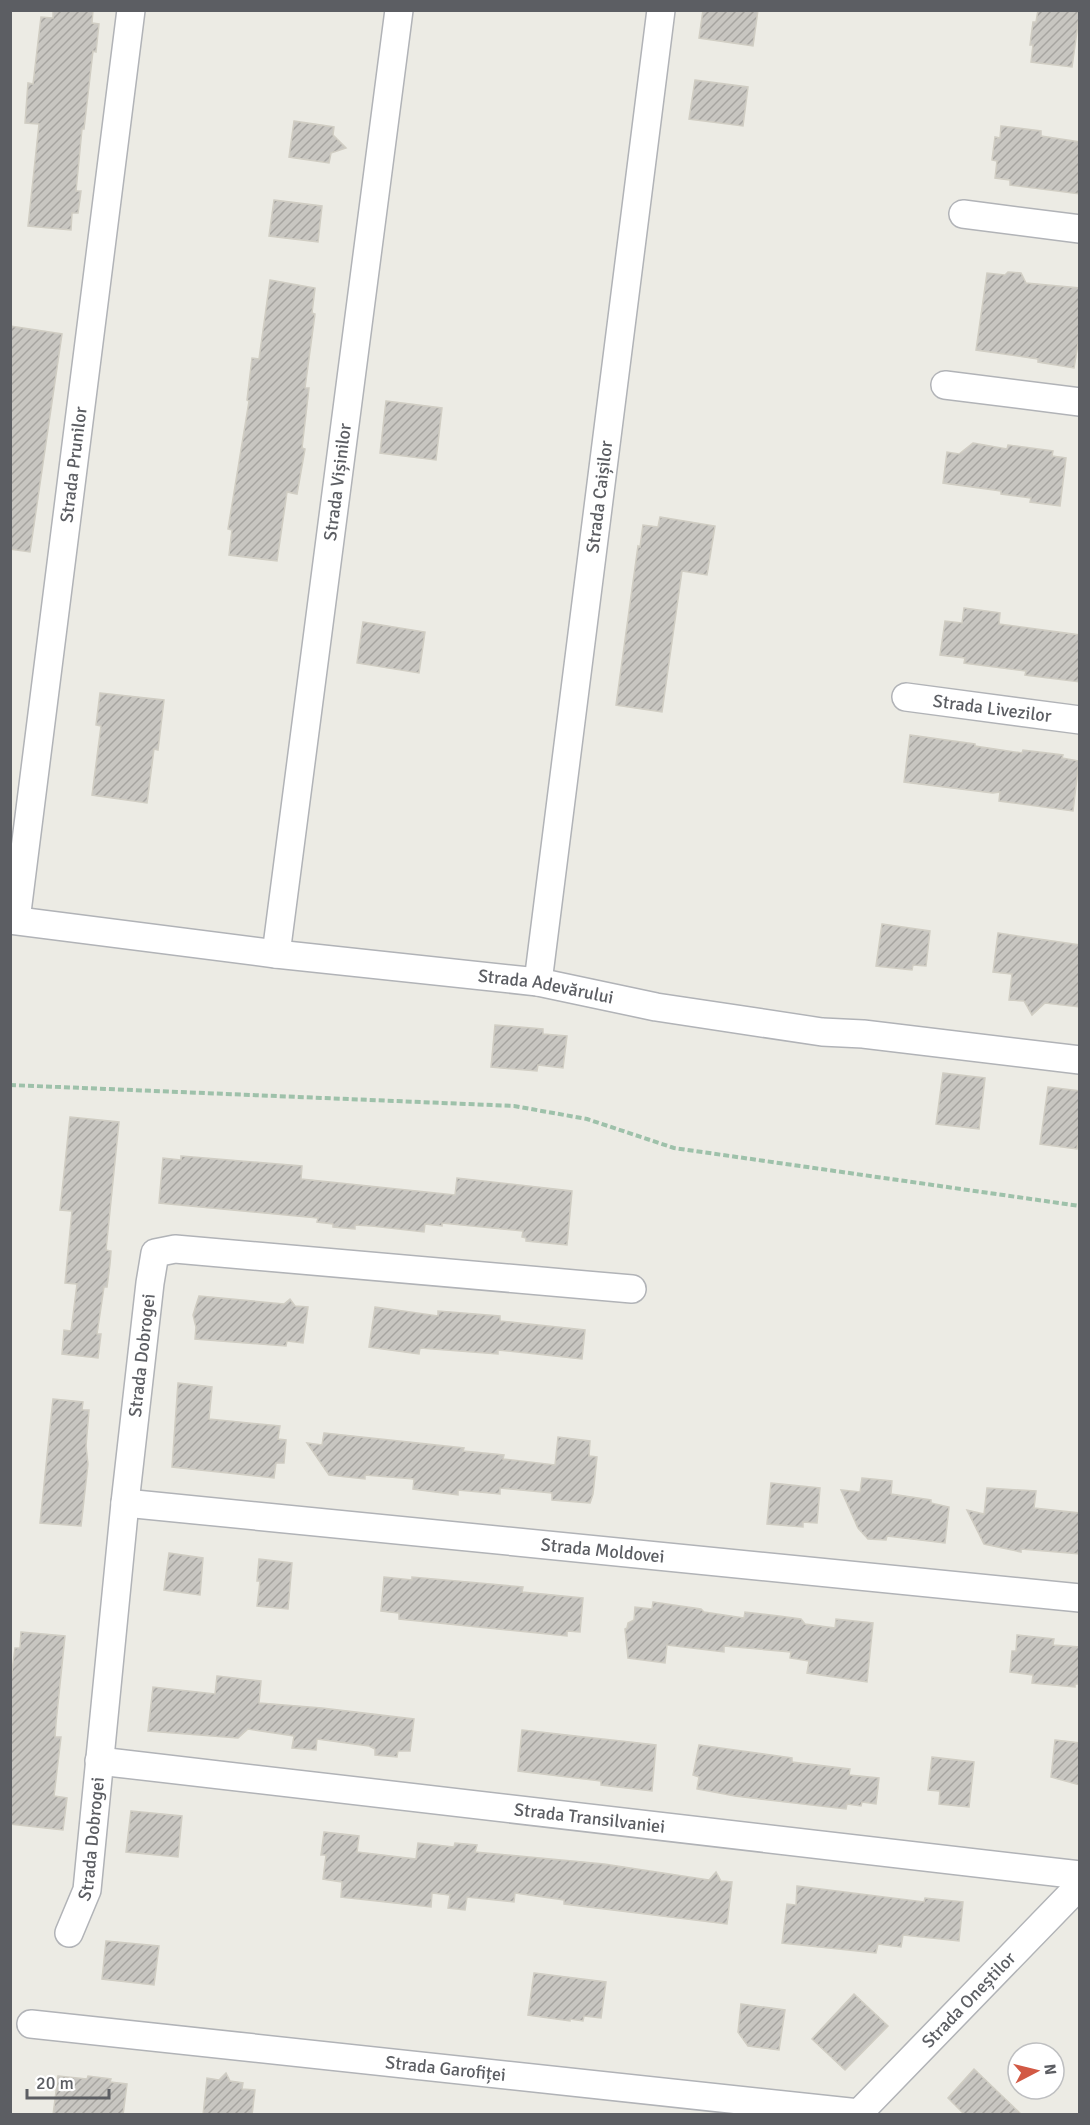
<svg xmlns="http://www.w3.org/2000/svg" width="1090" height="2125" font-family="Signika,sans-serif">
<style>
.building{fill:url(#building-hatch);stroke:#d0cdc3;stroke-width:1.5}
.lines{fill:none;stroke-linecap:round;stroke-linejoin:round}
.minor-casing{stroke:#b1b3b7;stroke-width:30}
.path{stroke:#9ec1aa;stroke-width:4;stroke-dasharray:6 3;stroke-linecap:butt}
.minor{stroke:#fff;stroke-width:27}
.labels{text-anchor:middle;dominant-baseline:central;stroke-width:4.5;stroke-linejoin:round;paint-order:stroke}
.street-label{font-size:18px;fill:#5c5e63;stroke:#fff}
</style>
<defs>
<pattern id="building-hatch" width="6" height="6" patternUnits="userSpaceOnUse" patternTransform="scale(1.5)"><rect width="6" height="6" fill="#c8c6c1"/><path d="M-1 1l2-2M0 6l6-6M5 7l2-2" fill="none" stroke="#a6a4a0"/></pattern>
</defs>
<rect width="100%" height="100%" fill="#ecebe4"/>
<g class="building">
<path d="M53,10H93L92,23L99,24L96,52L93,51L84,129H82L76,191H81L78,213H72L71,230L28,226L39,124L25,123L28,83L33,84L41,17L53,18Z"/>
<path d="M703,10H758L753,46L699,38Z"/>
<path d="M1038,10H1080L1072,67L1031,62L1033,45H1030L1033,22H1036Z"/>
<path d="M695,80L748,87L743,126L689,119Z"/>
<path d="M294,121L334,127L333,135L346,148L331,153L329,163L289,157Z"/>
<path d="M1001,126L1041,131V136L1080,142V194L1010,185V180L995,178L997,161L992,160L995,137L1000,138Z"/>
<path d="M274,200L322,206L318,242L269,236Z"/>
<path d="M1008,272L1021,273L1026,283L1080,288V332L1074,368L1038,362V359L976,350L987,273L1005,275Z"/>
<path d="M270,280L315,288L312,313L315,314L305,388H309L302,448L305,449L297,494L287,492L277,561L229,555L232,530L228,529L249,401L247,400L252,358L259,359Z"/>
<path d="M10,326L62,334L30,552L10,549Z"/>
<path d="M386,401L442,408L436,460L380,453Z"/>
<path d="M973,443L1007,449L1008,445L1053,451L1052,456L1066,458L1060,506L1030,502L1031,498L1001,494V491L943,483L947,452L959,454Z"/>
<path d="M660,517L715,526L707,575L682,571L662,712L616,705L638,546L640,547L643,525L658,527Z"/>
<path d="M964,608L1000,613L999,624L1080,635V682L1025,675L1026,671L964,663L965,658L940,655L945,621L962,623Z"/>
<path d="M363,622L425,632L419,673L357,663Z"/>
<path d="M100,693L164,700L158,750L154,749L147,803L92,795L101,726L96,725Z"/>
<path d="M910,735L975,744V746L1022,753L1023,750L1063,755L1062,758L1079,761L1073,811L999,801L1000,792L993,793L904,782Z"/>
<path d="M882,924L930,931L926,966L913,965L912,970L876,966Z"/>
<path d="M998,933L1080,945V1007L1045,1003L1032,1015L1024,1001L1009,1000L1012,974L993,972Z"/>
<path d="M495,1025L543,1029V1034L567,1036L563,1068L538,1065L537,1071L491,1067Z"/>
<path d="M943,1073L985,1078L979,1129L936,1124Z"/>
<path d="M1048,1087L1080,1091V1128L1077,1149L1040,1144Z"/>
<path d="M70,1117L119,1122L106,1250L111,1251L110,1264L107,1287H104L97,1334H101L98,1358L62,1354L64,1330L71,1331L77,1284L65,1283L72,1211L60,1210Z"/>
<path d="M181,1156L302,1166L301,1179L455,1195L457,1178L572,1191L567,1245L526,1241V1238L522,1237L523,1231L442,1223V1226L425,1224L424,1232L372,1226L355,1225V1229L333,1227V1224L317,1222L318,1218L159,1203L163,1158L181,1160Z"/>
<path d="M199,1296L284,1304L290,1299L295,1306L308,1307L303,1343L287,1341L286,1346L195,1339L196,1327L193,1315Z"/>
<path d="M375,1307L438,1316V1311L500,1316V1321L585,1330L582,1359L498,1350V1354L420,1348L419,1354L369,1347Z"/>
<path d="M178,1383L212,1387L209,1419L280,1426L278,1439L286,1440L284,1463H276L274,1478L172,1467Z"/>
<path d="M53,1399L83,1402L82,1410H89L86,1446L88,1464L81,1526L40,1523Z"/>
<path d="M324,1433L464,1448L463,1451L504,1455L503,1459L555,1465L558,1437L590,1441L589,1456L597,1457L593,1494L590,1503L552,1500V1493L500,1488V1494L458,1490V1495L413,1489L414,1479L365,1475V1479L329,1475L307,1443L322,1445Z"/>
<path d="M862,1478L892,1481L891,1494L931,1500V1503L949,1507L945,1543L887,1536L886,1540L868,1539L858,1528L841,1490L860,1492Z"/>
<path d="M771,1483L820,1488L817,1523L803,1522V1527L767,1524Z"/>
<path d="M987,1488L1036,1491L1034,1508L1080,1513V1554L1021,1549V1552L984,1544L967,1510L984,1514Z"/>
<path d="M169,1553L203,1558L200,1595L164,1590Z"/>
<path d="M259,1559L292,1563L288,1609L257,1606L260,1581H257Z"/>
<path d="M384,1577L412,1580V1577L523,1587L522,1592L583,1598L580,1632L567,1631V1636L399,1619V1613L381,1611Z"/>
<path d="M653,1602L701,1609L704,1612L744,1618L745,1612L779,1616L801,1619L805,1624L835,1628L836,1619L873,1623L867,1682L807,1673L809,1661L790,1658L791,1652L724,1646V1652L667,1645L665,1663L628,1658L625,1629L627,1628L628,1623L634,1620L635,1607L652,1609Z"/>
<path d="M21,1632L65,1636L56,1723L55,1737H61L54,1796L67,1798L63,1830L10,1824V1687L15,1648H20Z"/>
<path d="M1017,1635L1054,1639L1053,1645L1080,1647V1684H1075V1687L1032,1683L1033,1675L1010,1672L1012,1651H1016Z"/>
<path d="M217,1676L261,1681L259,1703L322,1708L414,1719L410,1751H398L397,1757L375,1755V1749L369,1746L317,1739L316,1750L292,1748L294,1736L248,1729L238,1738L148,1731L153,1687L215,1694Z"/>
<path d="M522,1730L656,1745L652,1791L601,1785V1781L518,1771Z"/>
<path d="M1055,1740L1080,1743V1785L1051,1777Z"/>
<path d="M699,1745L792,1758V1762L850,1769L849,1775L879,1778L876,1804L862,1802L861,1806L847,1804L846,1809L735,1796L697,1789L699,1777L693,1775Z"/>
<path d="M932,1757L974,1762L969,1807L939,1804L940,1791L928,1790Z"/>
<path d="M131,1811L182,1816L178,1857L126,1852Z"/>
<path d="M324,1832L359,1836L357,1852L416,1859L418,1843L454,1847L455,1843L477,1845L475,1852L604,1864L709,1880L716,1872L721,1881L732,1882L727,1924L564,1904V1900L515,1893L514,1902L467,1897L465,1910L448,1908L450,1895L432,1893L431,1907L341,1897L342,1882L323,1879L326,1855H321Z"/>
<path d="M797,1886L924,1902L925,1898L963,1902L959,1941L903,1935L901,1947L878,1944L876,1953L782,1943L787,1904L796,1905Z"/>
<path d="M106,1941L159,1946L154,1985L102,1979Z"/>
<path d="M534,1973L606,1982L601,2018L584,2016L583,2021L570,2019V2021L528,2015Z"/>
<path d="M854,1994L888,2026L845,2070L812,2039Z"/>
<path d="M741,2004L785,2010L779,2050L748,2046L738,2032Z"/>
<path d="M974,2069L1022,2115H965L948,2098Z"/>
<path d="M226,2073L230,2081L243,2083L242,2089L255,2090L252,2115H203L207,2078L219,2080Z"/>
<path d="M58,2076L87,2079L88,2076L111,2079L110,2082L127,2084L123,2115H53Z"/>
</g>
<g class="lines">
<defs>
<g id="minor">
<path d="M963,214L1080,229"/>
<path d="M945,385L1080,402"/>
<path id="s1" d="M906,697L1080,720"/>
<path id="s2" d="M10,920L276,954L538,982L656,1007L822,1032L863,1034L1080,1060"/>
<path id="s3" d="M16,920L131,10"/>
<path id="s4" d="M276,954L399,10"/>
<path id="s5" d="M538,982L661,10"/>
<path id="s6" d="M125,1503L1080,1598"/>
<path id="s7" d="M99,1761L1080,1875"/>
<path id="s8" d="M69,1933L87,1890L125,1503L150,1283L155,1253L175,1249L632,1289"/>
<path id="s9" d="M31,2024L859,2113"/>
<path id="s10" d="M858,2114L1080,1885"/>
</g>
</defs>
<use href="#minor" class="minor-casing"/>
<path class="path" d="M10,1085L514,1106L587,1119L674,1148L1080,1206"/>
<use href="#minor" class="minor"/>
</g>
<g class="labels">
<g class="street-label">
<text stroke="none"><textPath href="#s3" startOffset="459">Strada Prunilor</textPath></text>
<text stroke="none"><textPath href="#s4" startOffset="476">Strada Vișinilor</textPath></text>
<text stroke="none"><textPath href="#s5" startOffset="489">Strada Caișilor</textPath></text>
<text stroke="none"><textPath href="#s1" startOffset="87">Strada Livezilor</textPath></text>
<text stroke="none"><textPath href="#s2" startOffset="540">Strada Adevărului</textPath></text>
<text stroke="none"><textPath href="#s8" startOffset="584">Strada Dobrogei</textPath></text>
<text stroke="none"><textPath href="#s6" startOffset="480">Strada Moldovei</textPath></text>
<text stroke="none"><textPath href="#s7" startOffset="494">Strada Transilvaniei</textPath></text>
<text stroke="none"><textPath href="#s8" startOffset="98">Strada Dobrogei</textPath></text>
<text stroke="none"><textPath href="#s10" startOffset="159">Strada Oneștilor</textPath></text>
<text stroke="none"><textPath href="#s9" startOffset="417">Strada Garofiței</textPath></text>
</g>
</g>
<rect width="1090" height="2125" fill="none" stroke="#5c5e63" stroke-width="24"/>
<g transform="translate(1036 2071) rotate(83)"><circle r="28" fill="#ffffff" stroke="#bebfc1" stroke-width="1.5"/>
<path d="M0-4.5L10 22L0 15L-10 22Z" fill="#d25944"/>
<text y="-9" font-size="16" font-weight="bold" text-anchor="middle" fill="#5c5e63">N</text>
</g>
<path d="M27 2089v9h82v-9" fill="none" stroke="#5c5e63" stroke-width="3"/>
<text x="36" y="2089" font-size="18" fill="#5c5e63" stroke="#ffffff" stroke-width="4.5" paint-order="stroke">20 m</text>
</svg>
